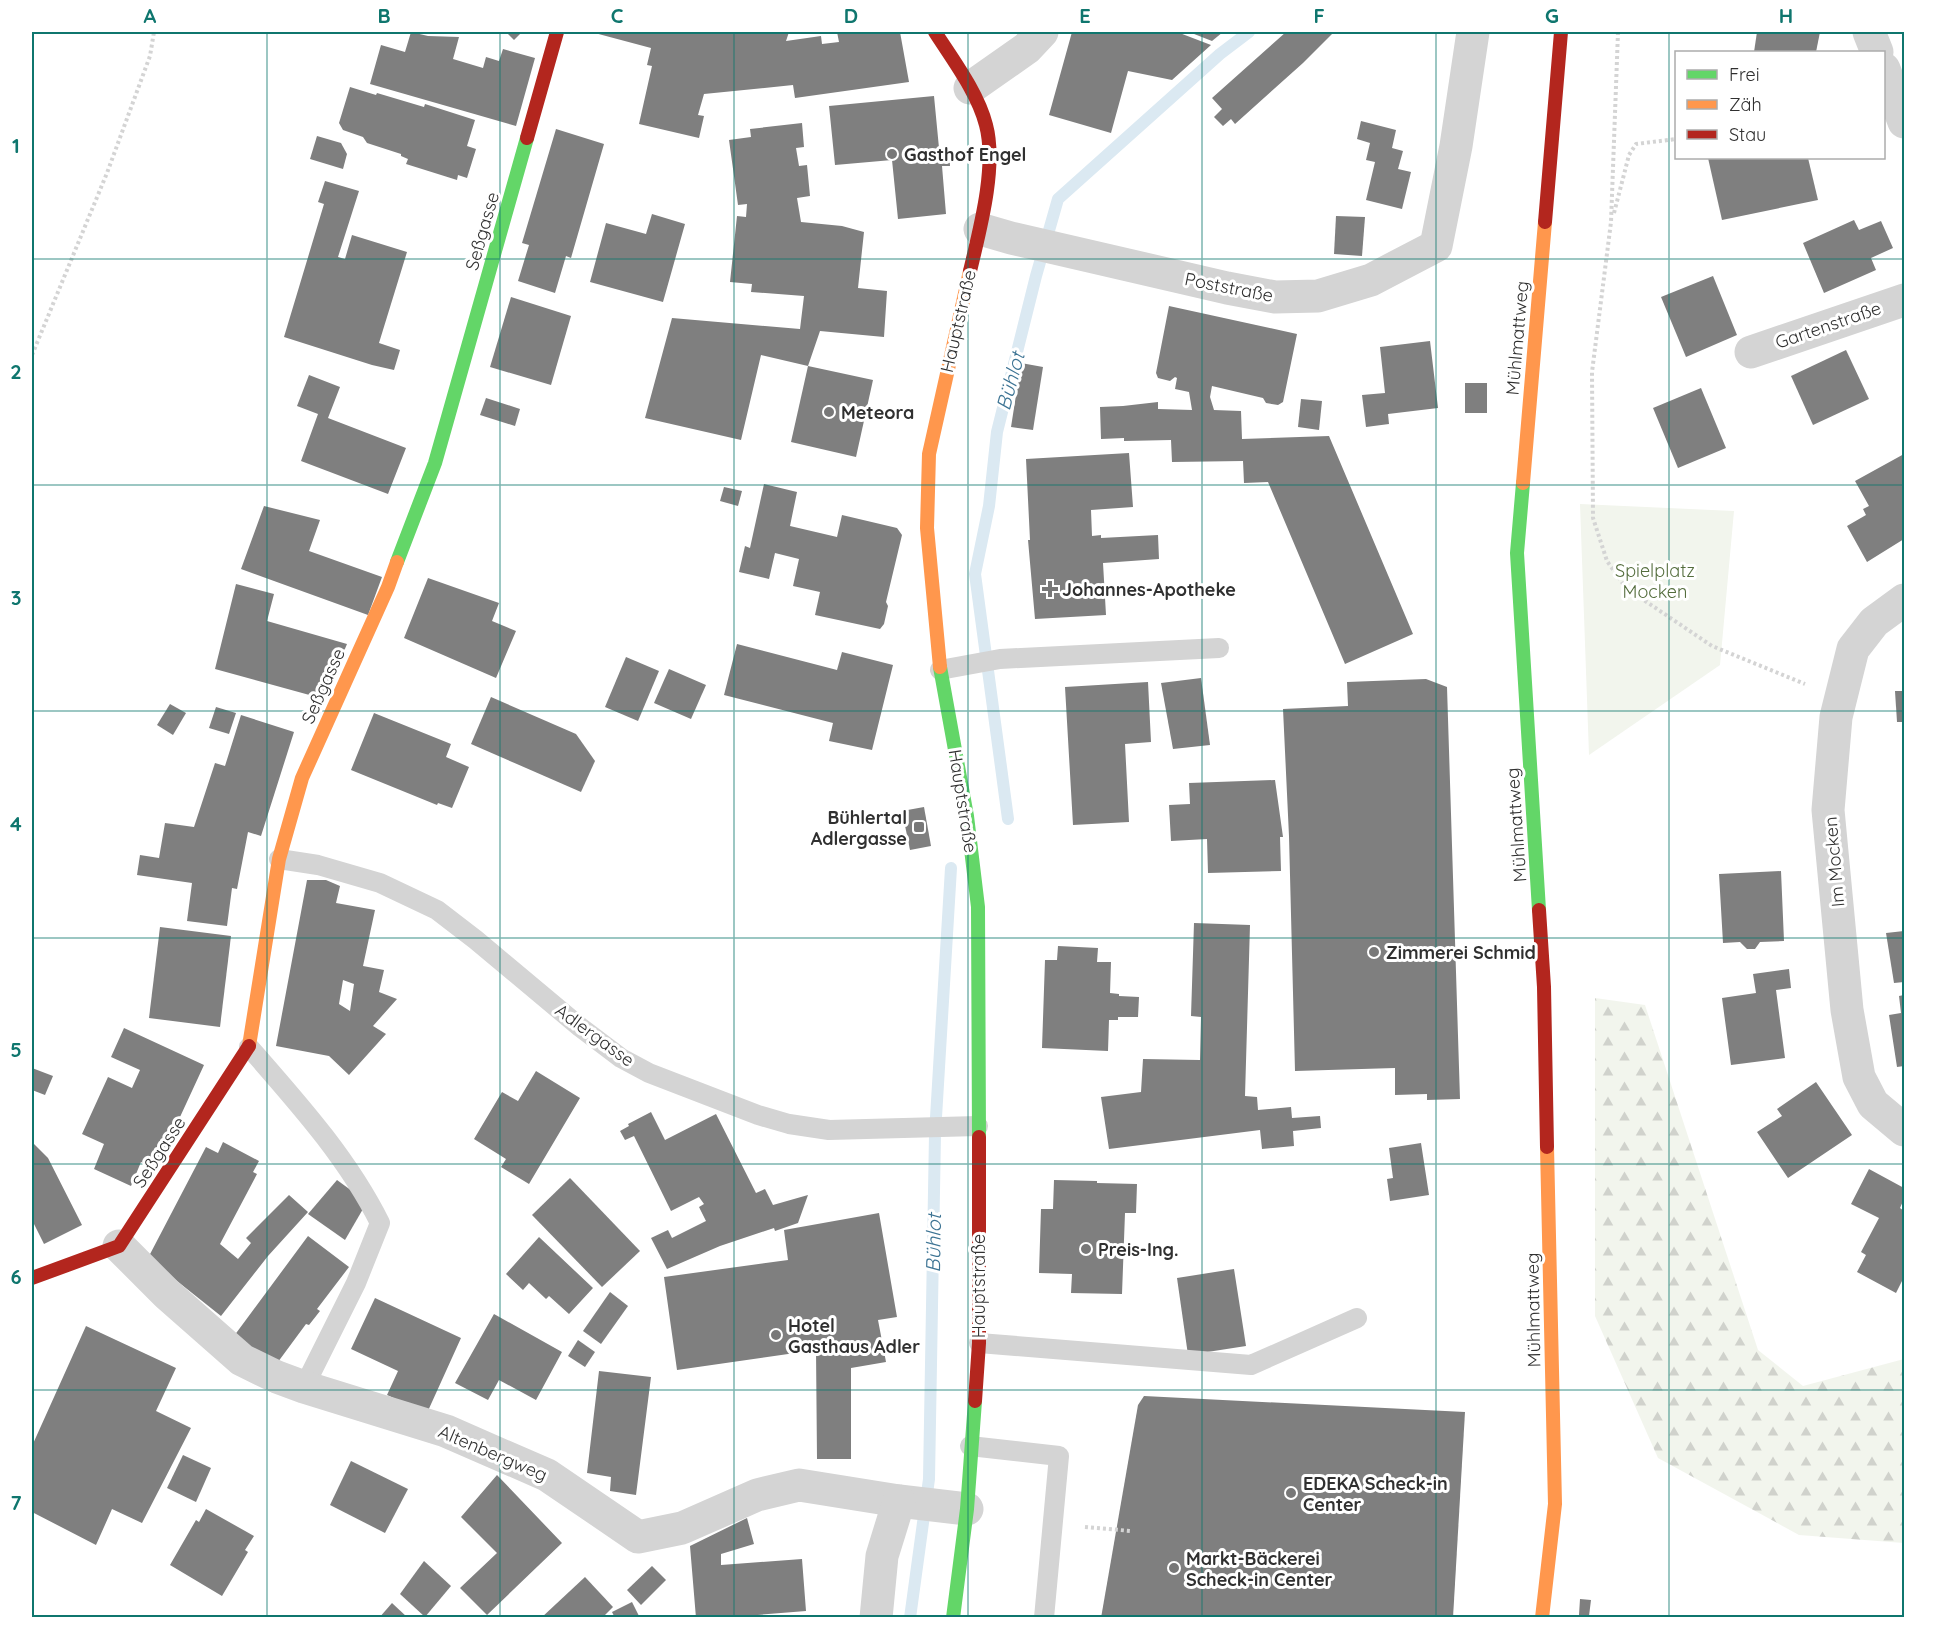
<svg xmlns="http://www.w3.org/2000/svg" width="1936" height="1649" font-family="Quicksand,sans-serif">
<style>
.forest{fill:url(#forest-firs)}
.green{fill:#f2f5ed}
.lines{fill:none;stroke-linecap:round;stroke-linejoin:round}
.stream{stroke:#dbe9f2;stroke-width:12}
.building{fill:#7f7f7f;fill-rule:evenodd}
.path{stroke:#d4d4d4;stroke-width:4;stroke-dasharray:3 3;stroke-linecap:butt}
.lane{stroke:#d4d4d4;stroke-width:20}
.street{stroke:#d4d4d4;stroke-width:33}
.fast{stroke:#63d668;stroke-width:14}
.slow{stroke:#ff974d;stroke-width:14}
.jam{stroke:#b3261e;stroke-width:14}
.grid{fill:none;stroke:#0f766e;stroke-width:1.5;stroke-opacity:0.55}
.poi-dot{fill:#787878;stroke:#fff;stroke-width:2}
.labels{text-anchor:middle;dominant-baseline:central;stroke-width:6;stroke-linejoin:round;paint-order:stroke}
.poi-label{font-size:18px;font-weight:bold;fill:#303030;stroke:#fff;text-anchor:start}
.street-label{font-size:18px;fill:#303030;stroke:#fff}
.park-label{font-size:18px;fill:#546d3d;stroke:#fff}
.water-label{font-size:20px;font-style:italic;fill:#3d7494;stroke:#fff}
.neatline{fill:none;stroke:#0f766e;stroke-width:2}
.grid-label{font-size:20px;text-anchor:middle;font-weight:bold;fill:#0f766e}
</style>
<defs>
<pattern id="forest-firs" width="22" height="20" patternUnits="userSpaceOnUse" patternTransform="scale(1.5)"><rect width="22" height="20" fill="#f2f5ed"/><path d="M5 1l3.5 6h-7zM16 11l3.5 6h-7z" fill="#d0d2cc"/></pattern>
</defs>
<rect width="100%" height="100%" fill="#fff"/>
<path class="forest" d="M1595,998L1645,1005L1758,1350L1803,1386L1904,1359V1543L1799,1535L1658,1458L1595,1316Z"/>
<path class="green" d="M1580,504L1734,511L1720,665L1589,755Z"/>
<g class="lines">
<g class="stream">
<path d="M1008,819L975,574L989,506L997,432L1036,276L1058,199L1220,54L1249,32"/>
<path d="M910,1618L929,1479L935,1134L951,868"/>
</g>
</g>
<g class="building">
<path d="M411,32L428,36L459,37L453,59L483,68L486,57L499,61L503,49L535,58L516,126L370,84L381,45L405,52Z"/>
<path d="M506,32H522L514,40Z"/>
<path d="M591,32H789L786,41L821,36L822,44L839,42L837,32H900L909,82L795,98L793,85L704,94L698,115L704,116L699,138L639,124L652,66L647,65L651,48Z"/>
<path d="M1072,32H1152L1162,34L1163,32H1177L1211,45L1172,80L1128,71L1111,133L1049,115Z"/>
<path d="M1189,32H1223L1212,41Z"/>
<path d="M1286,32H1334L1303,63L1235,124L1231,119L1223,126L1214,117L1222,109L1212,98Z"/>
<path d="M1757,32H1820L1816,52H1754Z"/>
<path d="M350,87L376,95L377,93L424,107L425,104L475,120L467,146L476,149L467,178L458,175L457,180L406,164L408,159L401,156V154L367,143L363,137L343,130L339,123Z"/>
<path d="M934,96L939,148L949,147L950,166H942L946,214L898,219L892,160L835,165L829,106Z"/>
<path d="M1361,121L1396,130L1392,148L1403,151L1398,169L1411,172L1402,209L1366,200L1375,162L1366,160L1370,143L1357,139Z"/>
<path d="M802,123L804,147L796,148L799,166L807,165L810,196L797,198L801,222L842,226L864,232L858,288L887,291L884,337L820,331L808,366L761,355L741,440L645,418L672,318L800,329L804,296L751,292L752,284L730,282L737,216L746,217L747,204L738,205L729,140L751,137L750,129Z"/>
<path d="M556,129L604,144L571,258L566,256L555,293L518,281L529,245L522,243Z"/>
<path d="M317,136L341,143L347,154L343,169L310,159Z"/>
<path d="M1708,158H1808L1818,200L1722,220Z"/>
<path d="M325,181L359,191L338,257L345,259L352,235L407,252L379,343L400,350L394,370L372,365L284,337L324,204L318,202Z"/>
<path d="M652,214L685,224L663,302L590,282L606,223L646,234Z"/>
<path d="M1336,216L1365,217L1362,256L1334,254Z"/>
<path d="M1854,220L1859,230L1881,221L1893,248L1871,258L1876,270L1824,293L1803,243Z"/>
<path d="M1713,276L1737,335L1686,357L1661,297Z"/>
<path d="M511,297L571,316L551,385L490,367Z"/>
<path d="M1169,306L1297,334L1283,402L1278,405L1266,403L1263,398L1212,386L1210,397L1214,410L1241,411L1242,439L1329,436L1413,634L1345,664L1268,482L1244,483L1243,461L1172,462L1171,440L1124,441V438L1101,439L1100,407L1123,406L1158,402V409L1192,410L1189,392L1175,389L1177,378L1175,377L1170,381L1158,378L1156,373Z"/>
<path d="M1430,341L1438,408L1388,414L1389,424L1366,427L1362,395L1385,393L1380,347Z"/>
<path d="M1846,350L1869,399L1813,425L1791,376Z"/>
<path d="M1021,363L1043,367L1033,430L1011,427Z"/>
<path d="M808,366L873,380L856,457L791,442Z"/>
<path d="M309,375L340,387L328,418L406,448L388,494L301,461L318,414L297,406Z"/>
<rect x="1465" y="383" width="22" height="30"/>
<path d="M1701,388L1726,448L1678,468L1653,408Z"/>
<path d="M486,398L520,409L515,426L480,415Z"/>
<path d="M1301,399L1322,401L1319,430L1298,427Z"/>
<path d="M1129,453L1133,507L1091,510L1092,536L1101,535V538L1158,535L1159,559L1103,563L1106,615L1035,619L1028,540H1030L1026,459Z"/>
<path d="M1904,454V539L1867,562L1847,526L1866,515L1863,509L1869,506L1855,481Z"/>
<path d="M764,484L797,492L790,526L837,537L842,515L897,528L902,535L886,602L888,606L884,624L880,629L815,615L820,592L793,586L799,559L775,553L769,579L739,572L745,546L750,548Z"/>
<path d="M724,487L742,491L738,506L720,501Z"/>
<path d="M264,506L320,520L309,551L382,577L368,615L241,569Z"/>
<path d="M428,578L499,603L492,621L516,631L496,678L404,638Z"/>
<path d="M236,584L274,594L267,621L347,644L324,699L215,669Z"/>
<path d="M737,644L837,670L842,652L893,665L872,750L829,741L833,723L724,695Z"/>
<path d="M626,657L659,671L638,721L605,707Z"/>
<path d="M669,669L706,685L691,719L654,703Z"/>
<path d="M1201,678L1210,745L1173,749L1161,683Z"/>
<path d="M1426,679L1447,687L1460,1099L1427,1100V1094L1395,1095V1068L1295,1071L1289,836L1283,709L1348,706L1347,682Z"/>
<path d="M1148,682L1151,742L1125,744L1129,822L1073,825L1065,687Z"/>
<path d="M1895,691H1904V722H1897Z"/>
<path d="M491,697L576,734L595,761L581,792L471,744Z"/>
<path d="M170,704L186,713L173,735L157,725Z"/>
<path d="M216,707L236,713L229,734L209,728Z"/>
<path d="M374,713L451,744L446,757L469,767L452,808L438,803L437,805L351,770Z"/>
<path d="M241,715L294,732L261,836L248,832L237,889L232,888L227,926L187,921L192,883L137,875L140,855L159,858L165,823L194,827L215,763L225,766Z"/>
<path d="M1275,780L1283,837H1280L1281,871L1208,873L1207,839L1171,841L1169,805L1190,804L1189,783Z"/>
<path d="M924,807L931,846L910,850L902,811Z"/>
<path d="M1781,871L1784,941L1760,942L1755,949H1747L1740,942L1723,943L1719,874Z"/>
<path d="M307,880H326L340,886L336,903L375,910L363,966L384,970L379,992L397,999L373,1026L386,1034L349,1075L329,1056L276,1046ZM343,980L354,984L350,1011L339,1004Z"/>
<path d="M1194,923L1250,925L1245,1096L1257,1097L1258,1110L1291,1107L1292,1118L1320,1116L1321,1128L1293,1131L1294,1146L1262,1149L1260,1130L1109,1149L1101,1097L1141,1092L1143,1059L1200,1060L1201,1017L1191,1016Z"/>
<path d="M160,927L231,936L220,1027L149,1018Z"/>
<path d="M1904,931V982L1894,983L1886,933Z"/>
<path d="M1058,946L1098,948L1097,962H1111L1110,993L1119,994V996L1139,997L1138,1017H1118V1020H1109L1108,1051L1042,1048L1045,960H1057Z"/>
<path d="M1789,969L1791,988L1776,990L1785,1058L1731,1065L1722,998L1756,993L1753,974Z"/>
<path d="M1904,995V1066L1897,1067L1889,1015L1901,1013L1899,996Z"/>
<path d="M124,1028L204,1065L156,1169L141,1162L131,1186L94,1169L104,1144L82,1134L108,1077L132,1088L140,1070L111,1057Z"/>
<path d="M32,1068L53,1076L45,1095L32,1090Z"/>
<path d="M536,1071L580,1098L529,1184L501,1167L506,1159L474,1139L502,1092L518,1101Z"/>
<path d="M1816,1082L1852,1135L1788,1178L1757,1132L1782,1116L1777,1109Z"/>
<path d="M651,1112L665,1140L716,1114L756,1193L765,1189L773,1205L808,1195L798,1223L775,1231L774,1228L720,1246L667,1269L651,1238L668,1230L672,1238L706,1221L699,1207L704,1204L699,1197L671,1211L634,1136L625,1140L620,1131L629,1126L628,1124Z"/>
<path d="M32,1142L48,1158L82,1225L44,1244L32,1220V1167L34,1166L32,1163Z"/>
<path d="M223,1142L259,1161L253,1172L257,1174L220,1244L238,1259L251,1243L246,1238L289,1195L308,1212L268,1256L221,1316L148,1258L206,1147L218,1153Z"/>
<path d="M1421,1143L1429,1195L1390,1201L1387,1179L1393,1178L1389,1148Z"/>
<path d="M1869,1169L1904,1188V1199L1900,1208L1904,1211V1277L1896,1293L1857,1272L1866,1255L1861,1252L1879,1218L1851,1204Z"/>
<path d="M570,1178L640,1251L602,1287L532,1215Z"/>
<path d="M337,1180L367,1202L345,1240L308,1214Z"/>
<path d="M1054,1180L1097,1181V1183L1137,1184L1136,1213H1125L1122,1294L1071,1293L1072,1274L1039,1273L1041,1209H1053Z"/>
<path d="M879,1213L897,1317L878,1320L886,1362L851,1368V1459H817L816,1350L677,1370L664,1277L788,1260L784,1230Z"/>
<path d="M308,1236L349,1267L317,1309L320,1311L309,1325L306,1324L275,1366L234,1336Z"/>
<path d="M539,1237L593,1288L569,1314L549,1296L546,1299L529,1283L523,1290L506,1274Z"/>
<path d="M1234,1269L1246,1346L1188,1355L1177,1278Z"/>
<path d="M610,1292L628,1306L601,1344L583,1331Z"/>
<path d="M375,1298L461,1338L427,1413L387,1395L398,1371L351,1349Z"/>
<path d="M494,1314L562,1352L536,1400L499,1380L488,1400L455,1383Z"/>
<path d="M86,1326L176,1368L156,1411L191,1428L142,1523L112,1509L96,1545L32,1512V1446Z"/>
<path d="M578,1340L595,1352L585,1367L568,1356Z"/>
<path d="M599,1371L651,1377L636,1495L610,1491L611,1477L587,1473Z"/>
<path d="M1144,1396L1465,1412L1453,1618H1101L1138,1405Z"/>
<path d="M183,1455L211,1468L196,1502L167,1488Z"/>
<path d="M351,1461L408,1489L385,1533L330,1505Z"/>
<path d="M497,1475L562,1543L487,1615L460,1588L497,1553L461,1517Z"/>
<path d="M206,1509L254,1536L245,1550L248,1552L222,1596L170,1565L196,1520L199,1522Z"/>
<path d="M747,1518L754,1544L721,1554V1565L802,1559L806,1611L720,1618H696L690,1546Z"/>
<path d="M424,1561L451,1586L425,1617L400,1594Z"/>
<path d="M652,1566L666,1580L641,1605L627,1590Z"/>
<path d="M585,1577L613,1607L602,1618H541Z"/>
<path d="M1580,1599L1591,1600L1589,1616L1579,1615Z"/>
<path d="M632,1602L640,1618H615L612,1612Z"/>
<path d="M392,1603L408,1618H379Z"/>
</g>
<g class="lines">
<g class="path">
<path d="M1618,32L1611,222L1592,372L1593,518L1607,561L1626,588L1712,646L1805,684"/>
<path d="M1614,213L1629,155L1636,144L1676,139"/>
<path d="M32,355L107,173L150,56L154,32"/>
<path d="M1085,1527L1131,1531"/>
</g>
<g class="lane">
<path d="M940,670L1000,659L1219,648"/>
<path d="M279,859L318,865L380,883L437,910L476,940L580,1027L621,1058L649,1073L758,1115L789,1124L829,1130L978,1126"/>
<path d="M249,1047C297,1102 347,1157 380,1223L356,1283L304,1387"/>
<path d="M979,1343L1251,1365L1357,1318"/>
<path d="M970,1446L1059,1456L1044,1618"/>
</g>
<g class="street">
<path d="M1869,32L1877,52"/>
<path d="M1884,69L1904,122"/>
<path d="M970,88L1027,48L1042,32"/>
<path d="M980,229L1011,238L1227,288L1275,297L1318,296L1371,280L1436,246L1456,146L1473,32"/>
<path d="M1751,352L1904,300"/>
<path d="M1904,600L1874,622L1853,649L1836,717L1828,810L1847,1010L1859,1077L1873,1104L1904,1130"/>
<path d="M119,1246L167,1294L242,1360L277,1377L304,1387L446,1431L547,1475L638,1537L682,1528L757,1495L799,1485L899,1501L967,1509"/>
<path d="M876,1618L882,1556L899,1501"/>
</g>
<g class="fast">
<path d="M1523,483L1517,553L1539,910"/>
<path d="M397,562L435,463L527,138"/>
<path d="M940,667L967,816L978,907L979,1137"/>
<path d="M953,1618L967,1509L975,1401"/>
</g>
<g class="slow">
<path d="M1523,483L1545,222"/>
<path d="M940,667L927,528L929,454L970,271"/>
<path d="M249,1046L279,859L302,778L388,587L397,562"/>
<path d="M1542,1618L1555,1504L1547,1147"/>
</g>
<g class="jam">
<path d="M935,32C953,60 978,93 986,125C997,166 980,229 970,271"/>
<path d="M527,138L557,32"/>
<path d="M1545,222L1561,32"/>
<path d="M1539,910L1544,987L1547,1147"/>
<path d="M32,1278L119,1246L249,1046"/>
<path d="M975,1401L979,1343V1137"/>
</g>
</g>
<path class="grid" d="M267,32V1618M500,32V1618M734,32V1618M968,32V1618M1202,32V1618M1436,32V1618M1669,32V1618M32,259H1904M32,485H1904M32,711H1904M32,938H1904M32,1164H1904M32,1390H1904"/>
<g class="poi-dot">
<circle cx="892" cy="154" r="6"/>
<circle cx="829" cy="412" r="6"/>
<path d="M1047 580h6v6h6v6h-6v6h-6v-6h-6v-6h6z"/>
<rect x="913" y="821" width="12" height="12" rx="3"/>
<circle cx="1374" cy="952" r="6"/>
<circle cx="1086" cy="1249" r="6"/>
<circle cx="776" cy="1335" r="6"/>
<circle cx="1291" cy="1493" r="6"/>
<circle cx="1174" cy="1568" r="6"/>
</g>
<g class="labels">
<g class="poi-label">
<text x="904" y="154">Gasthof Engel</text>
<text x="841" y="412">Meteora</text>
<text x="1062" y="589">Johannes-Apotheke</text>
<text x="907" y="817" text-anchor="end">Bühlertal<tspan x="907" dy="21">Adlergasse</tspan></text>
<text x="1386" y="952">Zimmerei Schmid</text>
<text x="1098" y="1249">Preis-Ing.</text>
<text x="788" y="1325">Hotel<tspan x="788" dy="21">Gasthaus Adler</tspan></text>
<text x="1303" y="1483">EDEKA Scheck-in<tspan x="1303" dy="21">Center</tspan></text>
<text x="1186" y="1558">Markt-Bäckerei<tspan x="1186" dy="21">Scheck-in Center</tspan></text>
</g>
<g class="street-label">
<text transform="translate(482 231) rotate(-74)">Seßgasse</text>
<text transform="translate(1229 287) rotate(11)">Poststraße</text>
<text transform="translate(958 321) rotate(-77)">Hauptstraße</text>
<text transform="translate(1828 325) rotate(-19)">Gartenstraße</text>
<text transform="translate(1517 338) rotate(-85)">Mühlmattweg</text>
<text transform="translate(323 686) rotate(-66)">Seßgasse</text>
<text transform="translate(963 801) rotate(81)">Hauptstraße</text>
<text transform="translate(1516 825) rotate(-94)">Mühlmattweg</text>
<text transform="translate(1834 862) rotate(-95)">Im Mocken</text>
<text transform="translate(595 1035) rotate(36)">Adlergasse</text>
<text transform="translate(159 1152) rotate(-57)">Seßgasse</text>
<text transform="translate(978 1286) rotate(-90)">Hauptstraße</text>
<text transform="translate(1533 1310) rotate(-91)">Mühlmattweg</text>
<text transform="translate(493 1453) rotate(23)">Altenbergweg</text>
</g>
<g class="park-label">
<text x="1655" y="570">Spielplatz<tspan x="1655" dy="21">Mocken</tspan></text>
</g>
<g class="water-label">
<text transform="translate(1010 381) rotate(-75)">Bühlot</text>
<text transform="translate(933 1243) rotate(-89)">Bühlot</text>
</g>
</g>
<rect width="1936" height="1649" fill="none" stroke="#ffffff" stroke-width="66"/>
<rect x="1675" y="51" width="210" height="108" fill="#ffffff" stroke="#acacac" stroke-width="1.5"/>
<rect x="1687" y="70" width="30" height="9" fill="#63d668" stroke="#acacac" stroke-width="1.5"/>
<text x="1729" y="81" font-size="18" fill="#303030">Frei</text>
<rect x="1687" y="100" width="30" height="9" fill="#ff974d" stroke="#acacac" stroke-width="1.5"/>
<text x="1729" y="111" font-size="18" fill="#303030">Zäh</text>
<rect x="1687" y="130" width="30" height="9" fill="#b3261e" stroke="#acacac" stroke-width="1.5"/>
<text x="1729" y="141" font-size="18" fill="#303030">Stau</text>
<rect x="33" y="33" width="1870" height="1583" class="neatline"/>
<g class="grid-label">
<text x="150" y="23">A</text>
<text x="384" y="23">B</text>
<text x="617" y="23">C</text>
<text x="851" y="23">D</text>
<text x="1085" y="23">E</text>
<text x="1319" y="23">F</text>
<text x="1552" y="23">G</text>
<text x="1786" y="23">H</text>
<text x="16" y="153">1</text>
<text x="16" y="379">2</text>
<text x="16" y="605">3</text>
<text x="16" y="831">4</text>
<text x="16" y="1057">5</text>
<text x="16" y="1284">6</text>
<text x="16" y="1510">7</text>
</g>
</svg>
